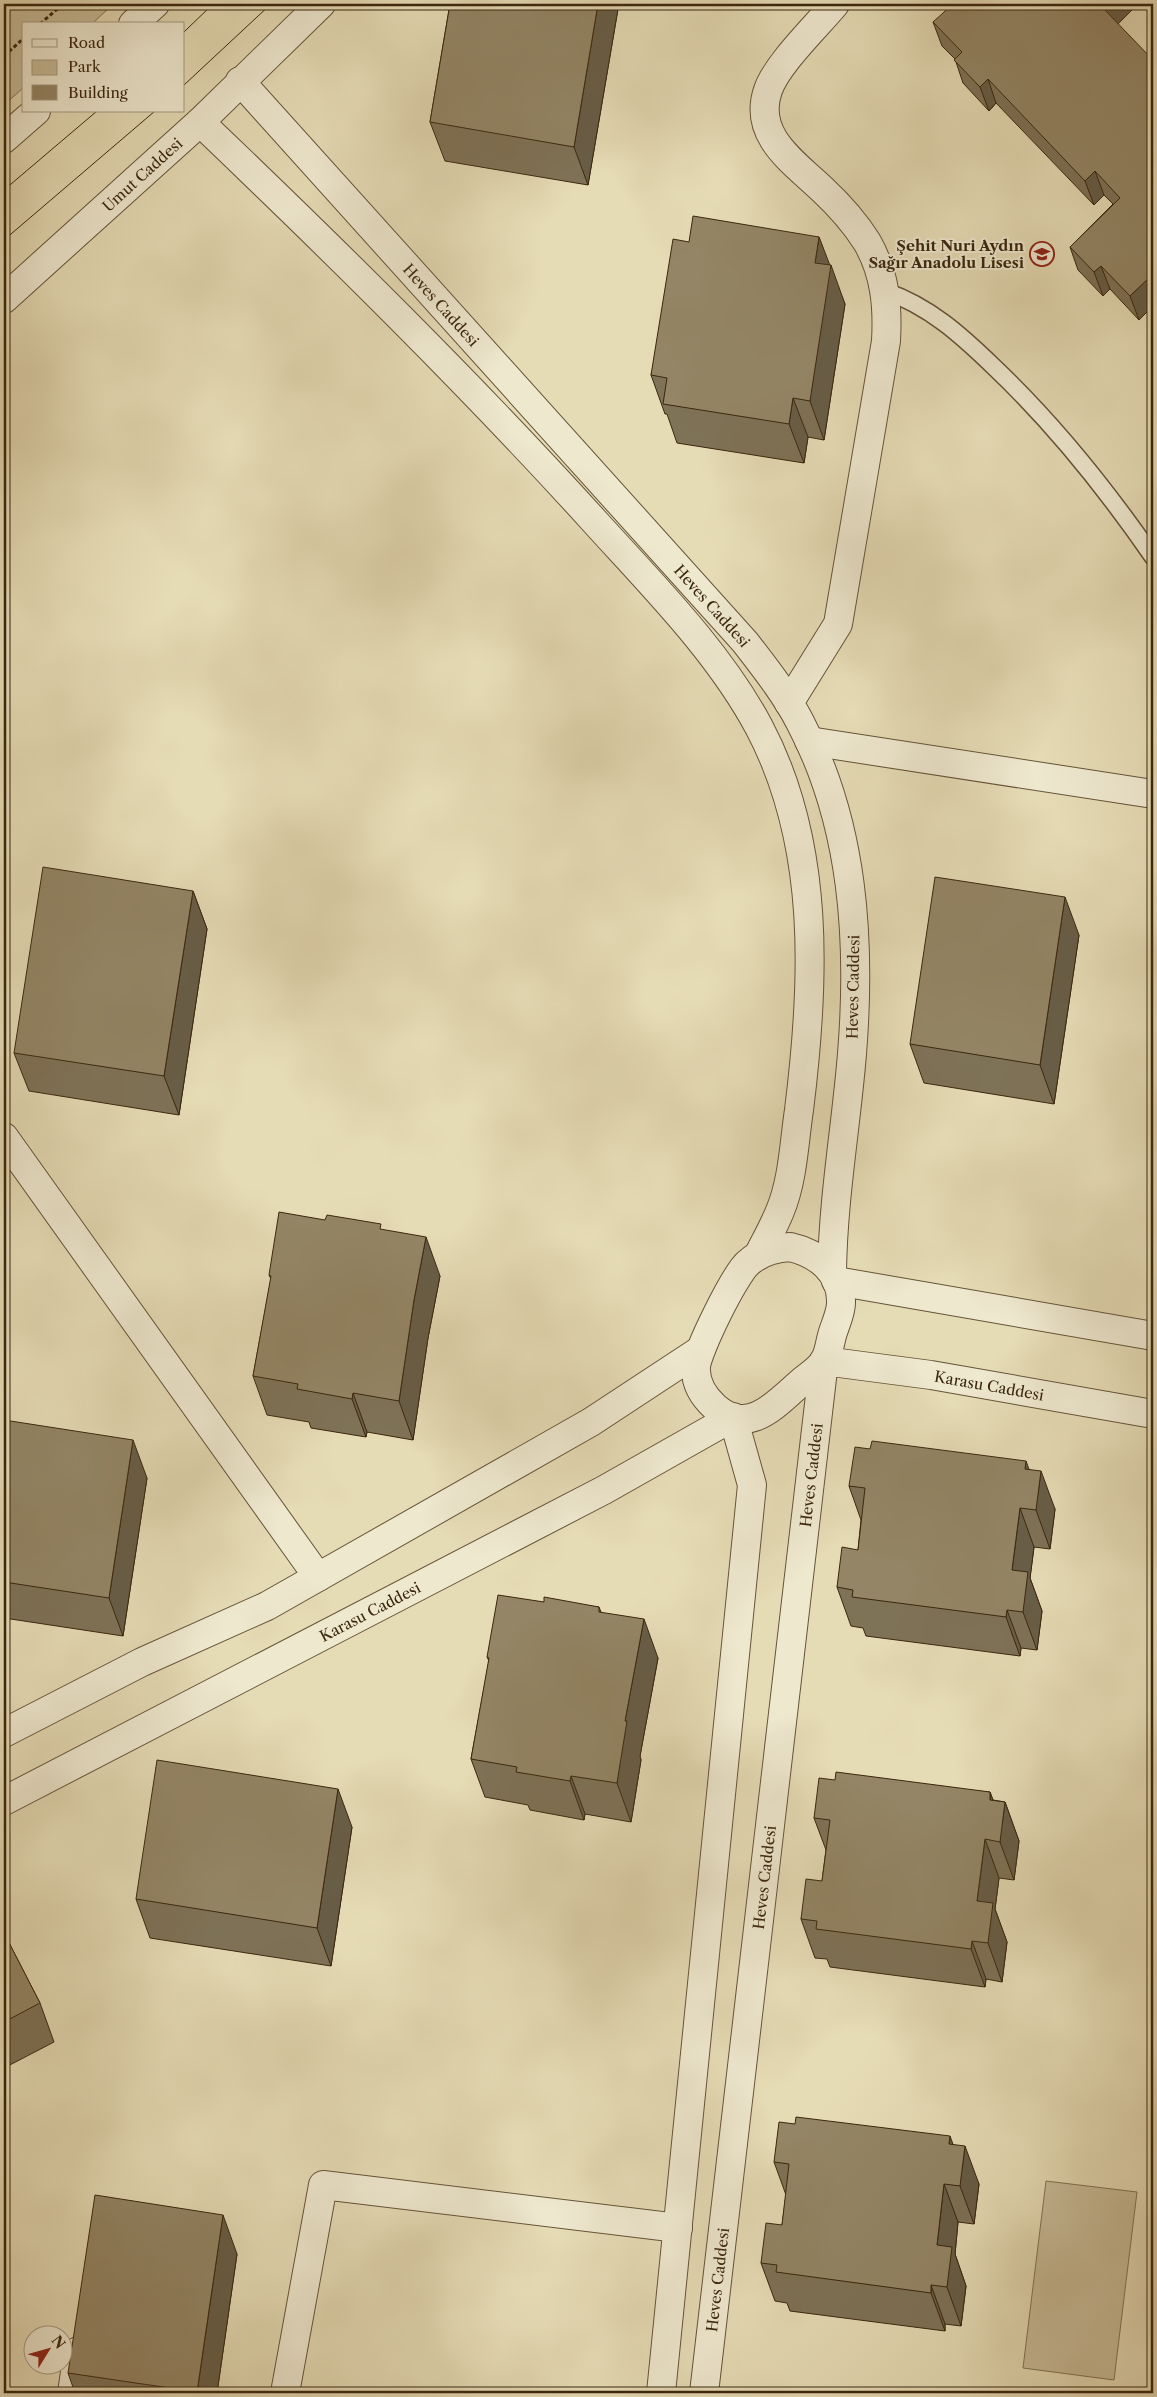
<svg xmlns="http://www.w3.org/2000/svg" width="1157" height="2397" font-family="'Libre Caslon Text',serif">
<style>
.green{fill:#c8bc99;stroke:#827254}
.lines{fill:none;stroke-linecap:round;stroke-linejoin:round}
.service-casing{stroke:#665438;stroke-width:19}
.minor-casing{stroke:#665438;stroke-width:30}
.tertiary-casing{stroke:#665438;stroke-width:30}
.path{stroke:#3b270e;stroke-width:3;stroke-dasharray:4 2.5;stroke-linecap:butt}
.service{stroke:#eee8cf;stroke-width:16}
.minor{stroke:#eee8cf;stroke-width:28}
.tertiary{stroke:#eee8cf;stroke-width:28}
.tram{stroke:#3b270e;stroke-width:1}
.wall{fill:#7e7257;stroke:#3b270e}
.shaded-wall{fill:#675d47;stroke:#3b270e}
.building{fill:#938565;stroke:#3b270e}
.labels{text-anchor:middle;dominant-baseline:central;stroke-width:4;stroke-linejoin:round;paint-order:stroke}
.street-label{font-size:15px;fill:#3b270e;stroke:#eee8cf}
.poi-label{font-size:15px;font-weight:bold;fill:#3b270e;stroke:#eee8cf;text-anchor:end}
</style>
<rect width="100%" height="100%" fill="#e5dbb5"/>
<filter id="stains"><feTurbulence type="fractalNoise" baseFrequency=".004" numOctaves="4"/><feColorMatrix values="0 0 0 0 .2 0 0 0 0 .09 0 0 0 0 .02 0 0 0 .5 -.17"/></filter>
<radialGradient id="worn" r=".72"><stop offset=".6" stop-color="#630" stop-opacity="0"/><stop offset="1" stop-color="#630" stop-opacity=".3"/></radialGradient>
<g class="green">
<path d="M4,4H113L92,24H24V87L4,105Z"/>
<path d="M1046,2181L1137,2192L1114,2380L1023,2368Z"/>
</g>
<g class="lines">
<defs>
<path id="service" d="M885,291C929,306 961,335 994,367C1054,424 1106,489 1153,557"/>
<g id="minor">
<path d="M789,703L838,624L886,341C888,306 885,273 867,242C855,223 839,205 823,190C795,163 752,136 768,90C777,64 816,27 835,4"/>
<path d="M809,741L1153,794"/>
<path d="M4,1137L318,1577"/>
<path d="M72,2393L78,2351"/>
<path d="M285,2393L323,2185L678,2228"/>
</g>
<g id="tertiary">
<path d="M133,24L155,4"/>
<path id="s1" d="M240,81L745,642C765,668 785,693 800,722C854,824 861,941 852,1054C846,1127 833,1198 832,1272"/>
<path d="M200,122C336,252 470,384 596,523C653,586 719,652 759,727C821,844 815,982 799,1110C794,1143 793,1180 780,1211C774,1226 766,1240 759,1254"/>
<path d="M4,139L36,111"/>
<path id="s2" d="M4,299L200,122L321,4"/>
<path d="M790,1247C817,1253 842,1272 841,1303C841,1312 836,1323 833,1332C830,1341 829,1354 824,1361C819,1370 806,1377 799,1384C774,1406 748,1436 715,1407C704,1397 695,1383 696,1367C697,1351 735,1274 748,1263C760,1252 774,1248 790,1247Z"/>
<path d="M836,1281L1153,1336"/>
<path d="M4,1733L142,1662L267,1606L591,1422L699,1351"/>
<path id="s3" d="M4,1801L604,1490L733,1417L752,1485L661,2393"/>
<path id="s4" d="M704,2393L824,1361L931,1375L1153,1414"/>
</g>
</defs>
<use href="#service" class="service-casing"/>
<use href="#minor" class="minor-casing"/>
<use href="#tertiary" class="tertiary-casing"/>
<g class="path">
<path d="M40,24L63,4"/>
<path d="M4,56L24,38"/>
</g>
<use href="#service" class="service"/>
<use href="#minor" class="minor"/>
<use href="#tertiary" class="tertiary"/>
<g class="tram">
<path d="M184,32L213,4"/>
<path d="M184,85L271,4"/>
<path d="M4,190L97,111"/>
<path d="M4,240L155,111"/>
</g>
</g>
<g class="wall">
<path d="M450,4H616L618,9L588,185L445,161L430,122Z"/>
<path d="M1133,9L1118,24L1139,320L1110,289L1103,296L1078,270L1070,247L1113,204L1104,195L1094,205L996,103L989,111L963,83L955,59L942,46L933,22Z"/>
<path d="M819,237L829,265L845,304L824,440L808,437L804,463L677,443L667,414H665L651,375L689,242Z"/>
<path d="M193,891L207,929L179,1115L29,1091L14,1053Z"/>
<path d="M1079,935L1054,1104L924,1083L910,1044Z"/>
<path d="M383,1230L440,1276L428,1338L413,1440L367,1432L366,1437L311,1428L309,1422L267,1415L253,1376L271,1279L269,1275Z"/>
<path d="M4,1420L147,1478L123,1636L4,1618Z"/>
<path d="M1029,1469L1055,1509L1050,1549L1034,1547L1030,1578L1042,1611L1037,1650L1021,1648L1020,1656L866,1636L863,1628L851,1626L837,1587L858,1550L861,1520L849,1486Z"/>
<path d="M544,1602L599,1607L601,1612L658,1658L640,1756L641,1760L631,1822L585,1814L584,1820L530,1810L528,1805L485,1797L471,1759L489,1661L487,1657Z"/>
<path d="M835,1780L990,1792L993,1800L1005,1802L1019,1841L1014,1880L999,1878L995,1909L1007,1942L1002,1982L986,1979L985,1987L830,1967L827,1959L815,1958L801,1919L822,1881L826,1850L814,1818Z"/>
<path d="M352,1827L331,1966L150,1938L136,1899Z"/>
<path d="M4,1933L40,2003L54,2042L4,2068Z"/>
<path d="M953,2144L979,2184L974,2224L958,2222L955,2254L966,2286L961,2326L945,2324V2331L790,2311L787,2303L775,2301L761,2263L782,2225L786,2195L774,2162Z"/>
<path d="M237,2254L217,2393H75L68,2373Z"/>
</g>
<g class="shaded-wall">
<path d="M598,4H616L618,9L588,185L574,147Z"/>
<path d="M1106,4H1131L1133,9L1111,31L1102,7Z"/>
<path d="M988,79L996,103L989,111L980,87Z"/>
<path d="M1095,171L1104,195L1094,205L1085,181Z"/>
<path d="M819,237L831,268V265L845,304L824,440L810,401L815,263Z"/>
<path d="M1101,266L1110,289L1103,296L1094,272Z"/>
<path d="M1153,274V306L1139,320L1130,296Z"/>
<path d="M793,398L808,437L804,463L789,424Z"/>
<path d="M193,891L207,929L179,1115L164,1076Z"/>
<path d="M1065,897L1079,935L1054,1104L1040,1065Z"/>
<path d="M426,1237L440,1276L428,1338L413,1440L399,1401L414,1300Z"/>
<path d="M353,1393L367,1432L366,1437L352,1399Z"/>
<path d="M133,1440L147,1478L123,1636L109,1598Z"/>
<path d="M1026,1461L1038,1494L1041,1471L1055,1509L1050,1549L1036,1510L1025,1469Z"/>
<path d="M1020,1508L1034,1547L1030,1578L1042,1611L1037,1650L1023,1612L1012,1570Z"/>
<path d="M1007,1610L1021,1648L1020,1656L1006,1617Z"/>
<path d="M644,1619L658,1658L640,1756L641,1760L631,1822L617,1783L625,1721Z"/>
<path d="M571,1776L585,1814L584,1820L570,1781Z"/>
<path d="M338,1789L352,1827L331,1966L317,1928Z"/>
<path d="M990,1792L1002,1825L1005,1802L1019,1841L1014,1880L1000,1842L990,1800Z"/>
<path d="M985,1839L999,1878L995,1909L1007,1942L1002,1982L988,1943L977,1901Z"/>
<path d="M972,1941L986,1979L985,1987L971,1949Z"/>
<path d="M950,2136L962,2169L965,2146L979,2184L974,2224L960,2186L949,2144Z"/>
<path d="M944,2184L958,2222L955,2254L966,2286L961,2326L947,2287L937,2245Z"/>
<path d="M223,2215L237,2254L217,2393H197Z"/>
<path d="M931,2285L945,2324V2331L931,2293Z"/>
</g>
<g class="building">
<path d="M450,4H598L574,147L430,122Z"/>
<path d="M953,4H1106L1102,7L1153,60V274L1130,296L1101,266L1094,272L1070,247L1120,198L1095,171L1085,181L988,79L980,87L954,60L962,52L933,22Z"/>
<path d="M693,216L819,237L815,263L831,265L810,401L793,398L789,424L663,404L667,378L651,375L673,239L689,242Z"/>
<path d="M43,867L193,891L164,1076L14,1053Z"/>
<path d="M935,877L1065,897L1040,1065L910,1044Z"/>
<path d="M279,1212L325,1220L327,1215L381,1224L380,1229L426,1237L414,1300L399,1401L353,1393L352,1399L297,1389L298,1384L253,1376L271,1276L269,1275Z"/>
<path d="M4,1420L133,1440L109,1598L4,1582Z"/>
<path d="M872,1441L1026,1461L1025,1469L1041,1471L1036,1510L1020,1508L1012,1570L1028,1572L1023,1612L1007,1610L1006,1617L852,1597L853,1590L837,1587L842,1547L858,1550L865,1488L849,1486L855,1447L870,1449Z"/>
<path d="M498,1595L544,1602V1597L599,1607V1612L644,1619L625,1721H627L617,1783L571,1776L570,1781L516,1772L517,1767L471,1759L489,1658L487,1657Z"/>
<path d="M157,1760L338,1789L317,1928L136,1899Z"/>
<path d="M836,1772L990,1792V1800L1005,1802L1000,1842L985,1839L977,1901L993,1903L988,1943L972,1941L971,1949L816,1929L817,1921L801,1919L806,1879L822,1881L830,1820L814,1818L819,1778L835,1780Z"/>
<path d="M4,1933L40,2003L4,2022Z"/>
<path d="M796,2117L950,2136L949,2144L965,2146L960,2186L944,2184L937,2245L952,2247L947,2287L931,2285V2293L776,2272L777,2265L761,2263L766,2223L782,2225L789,2164L774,2162L779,2122L795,2124Z"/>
<path d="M95,2195L223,2215L197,2392L68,2373Z"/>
</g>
<defs>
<symbol id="school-ring" viewBox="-11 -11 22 22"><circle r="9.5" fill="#eee8cf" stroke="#8f2418" stroke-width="1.5"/><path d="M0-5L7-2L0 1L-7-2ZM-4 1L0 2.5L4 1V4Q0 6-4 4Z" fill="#8f2418"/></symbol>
</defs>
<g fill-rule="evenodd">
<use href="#school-ring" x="1028" y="240" width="28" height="28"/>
</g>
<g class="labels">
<g class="street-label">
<text stroke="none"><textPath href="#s2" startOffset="186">Umut Caddesi</textPath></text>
<text stroke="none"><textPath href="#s1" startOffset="301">Heves Caddesi</textPath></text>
<text stroke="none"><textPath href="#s1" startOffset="706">Heves Caddesi</textPath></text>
<text transform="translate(853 987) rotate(-89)">Heves Caddesi</text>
<text stroke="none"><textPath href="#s4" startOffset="1206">Karasu Caddesi</textPath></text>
<text stroke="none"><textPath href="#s4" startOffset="924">Heves Caddesi</textPath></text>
<text stroke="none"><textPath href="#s3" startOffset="412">Karasu Caddesi</textPath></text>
<text stroke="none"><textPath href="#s4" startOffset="519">Heves Caddesi</textPath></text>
<text stroke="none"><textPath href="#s4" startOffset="114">Heves Caddesi</textPath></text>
</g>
<g class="poi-label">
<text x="1024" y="245">Şehit Nuri Aydın<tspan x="1024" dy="17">Sağır Anadolu Lisesi</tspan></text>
</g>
</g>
<rect width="1157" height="2397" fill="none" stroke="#e5dbb5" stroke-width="20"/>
<rect x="5" y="5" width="1147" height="2387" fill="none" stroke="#3b270e" stroke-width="2.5"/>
<rect x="10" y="10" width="1137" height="2377" fill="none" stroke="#3b270e"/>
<rect x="22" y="22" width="162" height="90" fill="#eee8cf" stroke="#a69b82"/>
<rect x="32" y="39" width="25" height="8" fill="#eee8cf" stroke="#a69b82"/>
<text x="68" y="48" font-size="15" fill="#3b270e">Road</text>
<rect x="32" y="60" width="25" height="15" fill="#c8bc99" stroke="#a69b82"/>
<text x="68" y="72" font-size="15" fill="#3b270e">Park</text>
<rect x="32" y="85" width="25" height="15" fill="#938565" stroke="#a69b82"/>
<text x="68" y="98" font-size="15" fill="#3b270e">Building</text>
<g transform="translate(48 2350) rotate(53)"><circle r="24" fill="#eee8cf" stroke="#a69b82"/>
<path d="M0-4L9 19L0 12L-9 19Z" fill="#8f2418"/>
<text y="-8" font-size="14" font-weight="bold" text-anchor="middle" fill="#3b270e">N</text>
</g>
<rect width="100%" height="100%" filter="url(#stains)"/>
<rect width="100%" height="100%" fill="url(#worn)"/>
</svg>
